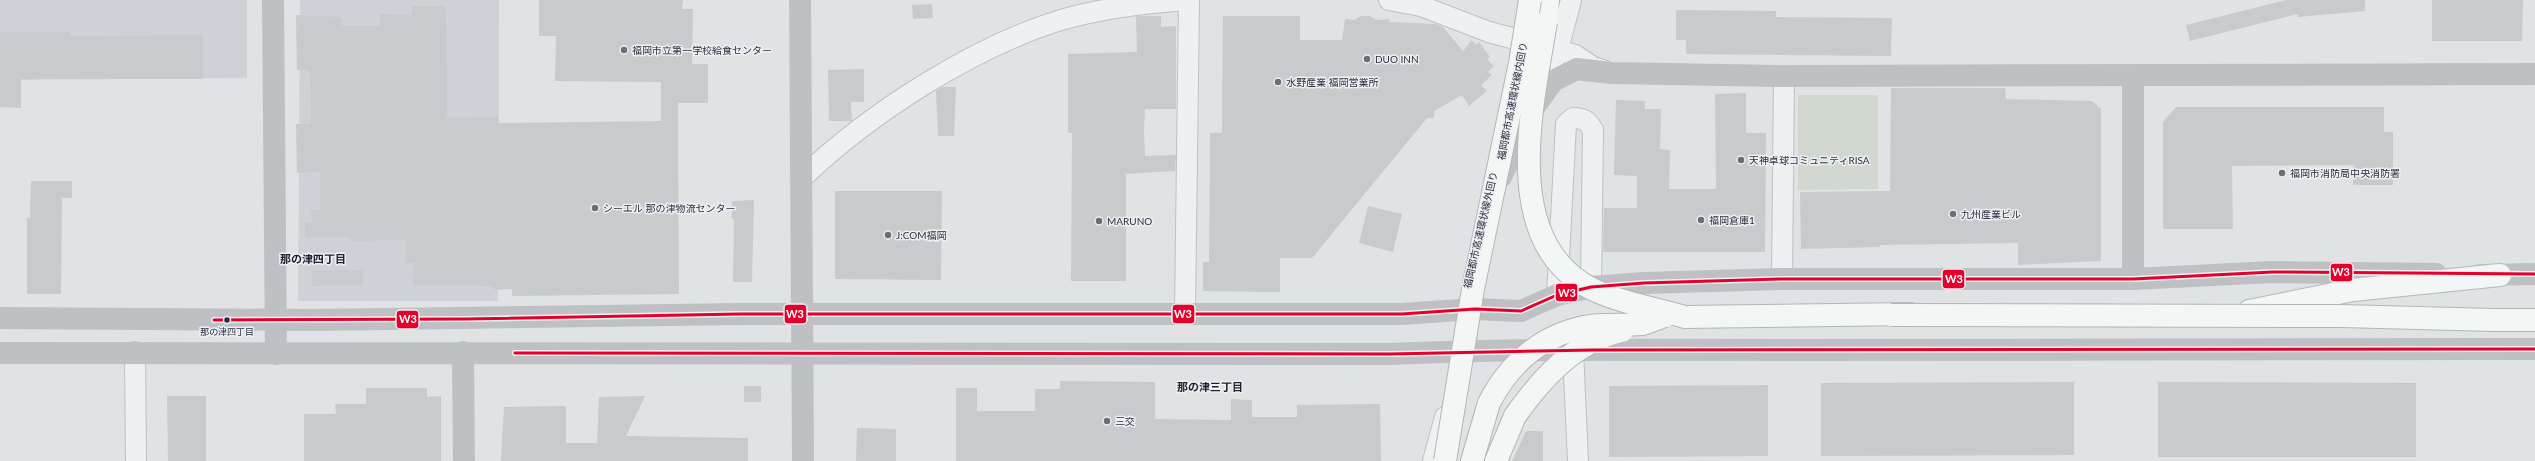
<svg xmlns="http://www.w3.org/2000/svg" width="2535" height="461" font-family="Lato,'Noto Sans JP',sans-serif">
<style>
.built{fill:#cfd1d7}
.green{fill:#d0d8d0}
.building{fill:#c8cacc}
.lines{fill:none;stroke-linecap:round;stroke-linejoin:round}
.street-casing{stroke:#bec0c2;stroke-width:22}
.highway-casing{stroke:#b3b5b8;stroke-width:24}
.street{stroke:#eff0f2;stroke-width:20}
.secondary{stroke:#bec0c4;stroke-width:22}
.highway{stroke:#f4f5f5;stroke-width:22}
.highway-bridge-casing{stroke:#b3b5b8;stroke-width:24;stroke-linecap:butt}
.highway-bridge{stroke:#f4f5f5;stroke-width:22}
.bus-1-casing{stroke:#eef0f4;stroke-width:6}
.bus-1{stroke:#e4002b;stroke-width:3}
.poi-dot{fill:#696e77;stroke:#eef0f4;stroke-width:1.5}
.bus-dot{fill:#292f3c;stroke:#eef0f4;stroke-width:1.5}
.labels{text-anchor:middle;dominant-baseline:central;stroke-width:3;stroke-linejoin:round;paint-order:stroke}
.bus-label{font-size:9px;fill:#292f3c;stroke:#eef0f4}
.poi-label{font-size:10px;fill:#292f3c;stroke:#eef0f4;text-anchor:start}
.street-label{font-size:10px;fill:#292f3c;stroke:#eef0f4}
.neighbourhood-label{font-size:11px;font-weight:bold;fill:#1b202c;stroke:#eef0f4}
.line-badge{stroke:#eef0f4;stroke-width:1.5}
.badge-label{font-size:11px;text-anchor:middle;font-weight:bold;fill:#fff}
</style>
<rect width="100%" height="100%" fill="#e0e2e4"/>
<g class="built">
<path d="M0,0H247V78L0,80Z"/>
<path d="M300,0H499L498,301H298Z"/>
</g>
<path class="green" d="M1798,95H1878V189L1798,190Z"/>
<g class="building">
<path d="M539,0H683L682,9H693L692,64H708V103H678L679,294L512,296V289L494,290V286L413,285L414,263H406V240L350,241L349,237H305V223H312L311,210H320V172L297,173L296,124H311L310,70H297L296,15L342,17V26H380V14L412,15V6H446L447,118L498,117V123L661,121V82L555,81L556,36H539Z"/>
<path d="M2286,0H2365V11L2298,17V14L2190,41L2186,25Z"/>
<path d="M2432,0H2523L2522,41H2432Z"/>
<path d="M932,4L933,18L913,19L912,5Z"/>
<path d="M1676,10L1776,11V17L1892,18L1891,56L1686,54V40H1676Z"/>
<path d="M1136,16H1161V27L1176,26V109H1145L1144,130L1145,156L1176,155L1175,171L1126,174V281H1071L1072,133H1068V54L1137,52Z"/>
<path d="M1223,16H1300V40H1342L1345,19L1354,20L1361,16H1370L1377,20L1389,19V22L1435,24L1443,27L1463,51L1472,40L1476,45L1479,42L1490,57L1487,59L1494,66L1488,72L1492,75L1481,85L1487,91L1469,106L1462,95L1434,111V118H1427L1312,258H1280V292L1203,291V262H1209L1210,133H1222Z"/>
<path d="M0,32H70V36H80L203,35V79H21V108L0,107Z"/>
<path d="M864,69V102H851L852,121H829L828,70Z"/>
<path d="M943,87H956L954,136H938L936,91Z"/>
<path d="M1891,88H2005L2006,99L2092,101L2101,109V261L2018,265V243L1880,245V247L1801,249L1800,192L1890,191Z"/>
<path d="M1746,93V133H1766L1765,252H1603L1604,208H1637V176L1614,175L1616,100L1645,101V109H1661L1660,149L1670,150L1669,189H1716L1715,94Z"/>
<path d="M2176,107H2384V132H2393V185H2353V165L2232,166L2233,229H2163V122Z"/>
<path d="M31,181H72V198H62L61,294H27V218H30Z"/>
<path d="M835,191H942L941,280L835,279Z"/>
<path d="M754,200L752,282H733L734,219H732V201Z"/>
<path d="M1368,206L1402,214L1393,252L1359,243Z"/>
<path d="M363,270V285L312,286V271Z"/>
<path d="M1060,381L1155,382V419L1231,420V399L1252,400V417H1297V405L1380,404L1381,461H956V388H977V411H1035V389H1060Z"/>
<path d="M2074,382V455L1821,456V383Z"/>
<path d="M2158,382L2416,383V457H2158Z"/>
<path d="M1768,385V456L1609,457V386Z"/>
<rect x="744" y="386" width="17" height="16"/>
<path d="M366,388H427V397L441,396V461H304V414H336L335,404H366Z"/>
<path d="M167,396H206V461H168Z"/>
<path d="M645,396L626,436L748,438V461H501L504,407L566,406V443H597L599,397Z"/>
<path d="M857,428L896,429V461H856Z"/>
<path d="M1526,431H1543V461H1512Z"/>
</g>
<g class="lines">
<defs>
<g id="street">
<path d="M1389,0L1421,6L1489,32L1575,55L1593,67L1603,70"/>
<path d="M1538,94L1558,50L1571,0"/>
<path d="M802,178C869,114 972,47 1061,20C1102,8 1144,3 1186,0"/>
<path d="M1782,279L1784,76"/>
<path d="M1557,295L1566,124L1573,118C1583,118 1587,120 1593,130L1591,287"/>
<path d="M1185,313L1189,0"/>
<path d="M1573,351L1578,461"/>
<path d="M135,352L136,461"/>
<path d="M1433,461L1445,417"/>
</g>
<g id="highway">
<path d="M1546,22L1548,0"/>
<path d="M2249,311L2353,290L2500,275"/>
<path d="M1685,317L1910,314"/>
<path d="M2494,320H2535"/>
<path d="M1472,461L1489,403"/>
<path d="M1496,461L1515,416"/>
</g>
</defs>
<use href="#street" class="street-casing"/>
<use href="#highway" class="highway-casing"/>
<use href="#street" class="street"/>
<g class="secondary">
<path d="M273,0L276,354"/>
<path d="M800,0L803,461"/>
<path d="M2133,76V279"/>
<path d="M1501,177L1530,113L1553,81L1577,69L1611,73L1784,76L2535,74"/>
<path d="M2480,275L2535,274"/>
<path d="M0,318L313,320L740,314H1402L1475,309L1521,311L1557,295L1591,287L1644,283L1782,279H2133L2273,272L2436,274"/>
<path d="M463,352L464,461"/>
<path d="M0,353L1390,354C1526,348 1662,350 1799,350C2044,349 2289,349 2535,349"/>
</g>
<use href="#highway" class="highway"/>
<defs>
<g id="highway-bridge">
<path d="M1546,22C1533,103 1498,242 1592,289C1621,303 1654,308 1685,317"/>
<path d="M1891,315L2341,316L2494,320"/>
<path d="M1489,403C1509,364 1541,336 1584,327C1603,323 1623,326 1642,324C1649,323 1657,318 1665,316"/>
<path d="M1515,416C1541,379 1575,341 1622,331"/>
<path d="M1445,461L1473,289L1520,63L1530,0"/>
</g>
</defs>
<use href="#highway-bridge" class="highway-bridge-casing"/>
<use href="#highway-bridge" class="highway-bridge"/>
<defs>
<g id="bus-1">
<path d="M214,320L466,319L740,314H1402L1475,309L1521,311L1557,295L1591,287L1644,283L1782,279H2133L2273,272L2535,274"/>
<path d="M515,353L1390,354L1594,350L2535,349"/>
</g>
</defs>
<use href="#bus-1" class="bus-1-casing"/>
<use href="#bus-1" class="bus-1"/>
</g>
<g class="poi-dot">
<circle cx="624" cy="50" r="4"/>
<circle cx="1367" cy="59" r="4"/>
<circle cx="1278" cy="82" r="4"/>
<circle cx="1741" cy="160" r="4"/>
<circle cx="2282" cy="173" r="4"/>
<circle cx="595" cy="208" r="4"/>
<circle cx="1953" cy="214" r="4"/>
<circle cx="1701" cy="220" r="4"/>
<circle cx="1099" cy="221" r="4"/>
<circle cx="888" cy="235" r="4"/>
<circle cx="1107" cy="421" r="4"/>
</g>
<circle class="bus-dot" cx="227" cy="320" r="3.5"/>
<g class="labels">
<g class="bus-label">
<text x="227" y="331">那の津四丁目</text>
</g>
<g class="poi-label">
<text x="632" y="50">福岡市立第一学校給食センター</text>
<text x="1375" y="59">DUO INN</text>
<text x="1286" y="82">水野産業 福岡営業所</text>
<text x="1749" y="160">天神卓球コミュニティRISA</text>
<text x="2290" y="173">福岡市消防局中央消防署</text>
<text x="603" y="208">シーエル 那の津物流センター</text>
<text x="1961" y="214">九州産業ビル</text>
<text x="1709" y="220">福岡倉庫1</text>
<text x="1107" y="221">MARUNO</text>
<text x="896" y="235">J:COM福岡</text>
<text x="1115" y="421">三交</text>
</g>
<g class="street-label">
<text transform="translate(1512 101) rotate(-79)">福岡都市高速環状線内回り</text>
<text transform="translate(1480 230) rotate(-77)">福岡都市高速環状線外回り</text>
</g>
<g class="neighbourhood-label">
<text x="313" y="258">那の津四丁目</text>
<text x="1210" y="386">那の津三丁目</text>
</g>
</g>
<g class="line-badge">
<rect x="2330" y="263" width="23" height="19" rx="4" fill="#e4002b"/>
<rect x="1942" y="269" width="23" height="20" rx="4" fill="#e4002b"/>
<rect x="1555" y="283" width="23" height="19" rx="4" fill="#e4002b"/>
<rect x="784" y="304" width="23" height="20" rx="4" fill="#e4002b"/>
<rect x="1172" y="304" width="23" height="20" rx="4" fill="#e4002b"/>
<rect x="396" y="310" width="23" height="19" rx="4" fill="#e4002b"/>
</g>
<g class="badge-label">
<text x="2341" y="276">W3</text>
<text x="1954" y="283">W3</text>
<text x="1567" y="297">W3</text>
<text x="795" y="318">W3</text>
<text x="1183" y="318">W3</text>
<text x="408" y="323">W3</text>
</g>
</svg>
